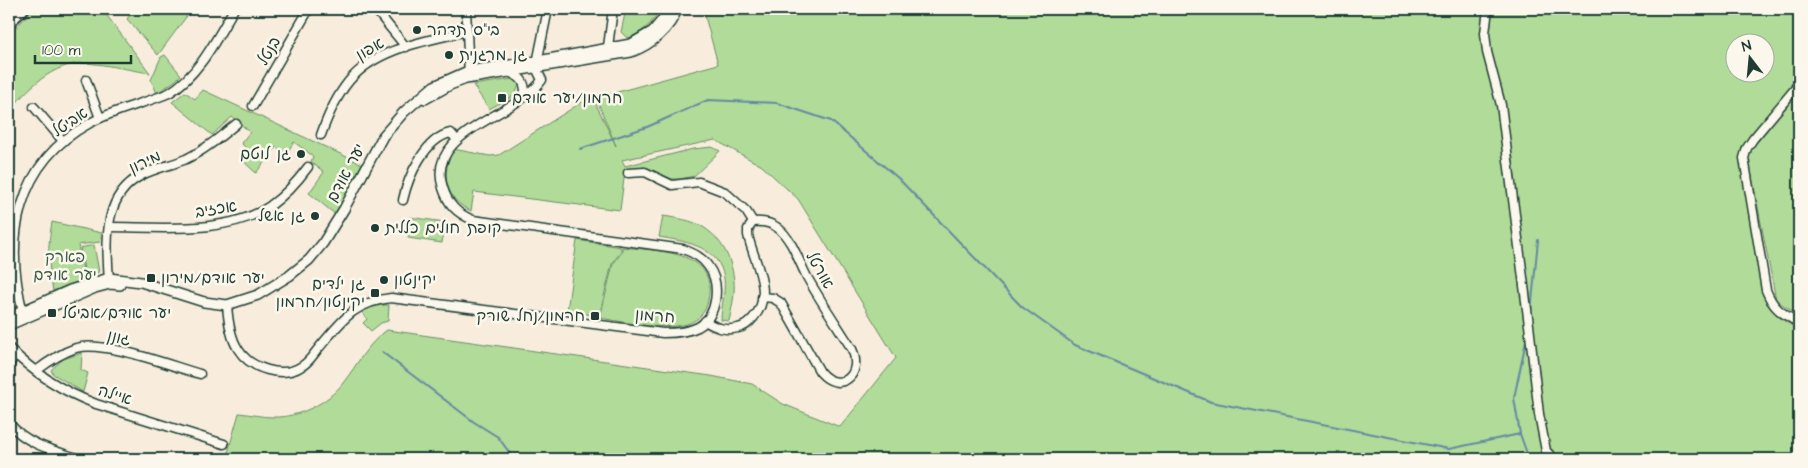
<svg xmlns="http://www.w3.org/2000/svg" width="1808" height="468" font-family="'Architects Daughter','Playpen Sans Hebrew',sans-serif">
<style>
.green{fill:#b1db98;stroke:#688c66;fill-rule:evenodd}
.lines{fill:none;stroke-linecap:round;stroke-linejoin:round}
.stream{stroke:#648aa2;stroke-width:2}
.minor-casing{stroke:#1f3d34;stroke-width:11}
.tertiary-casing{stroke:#1f3d34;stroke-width:12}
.secondary-casing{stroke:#1f3d34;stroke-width:14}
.minor{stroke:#fbf7ec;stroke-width:8}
.tertiary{stroke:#fbf7ec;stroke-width:9}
.secondary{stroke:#fbf7ec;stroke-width:10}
.poi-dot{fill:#1f3d34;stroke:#fbf7ec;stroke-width:2}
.labels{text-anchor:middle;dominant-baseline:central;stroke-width:5;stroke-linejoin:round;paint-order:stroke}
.poi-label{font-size:16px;fill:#1f3d34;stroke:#fbf7ec;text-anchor:start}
.street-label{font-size:16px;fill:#1f3d34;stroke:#fbf7ec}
.park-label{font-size:16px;fill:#3c5d48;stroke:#fbf7ec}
</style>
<rect width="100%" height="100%" fill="#f8eddc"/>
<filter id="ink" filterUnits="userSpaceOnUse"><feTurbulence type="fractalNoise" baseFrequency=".02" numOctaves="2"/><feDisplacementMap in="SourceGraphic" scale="10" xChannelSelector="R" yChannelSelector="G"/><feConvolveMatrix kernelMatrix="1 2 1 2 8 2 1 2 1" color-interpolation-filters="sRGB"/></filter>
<g filter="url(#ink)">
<g class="green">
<path d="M33,9H102L150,73C130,70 104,64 84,63C54,63 25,89 9,113V35Z"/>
<path d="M134,9H192L158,55L127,19Z"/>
<path d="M626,9H660C654,22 641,35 627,38L621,32Z"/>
<path d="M703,9H1799V79L1754,132L1742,150L1740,159L1751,211L1766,303L1780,318L1799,330V459H226L239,413C250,414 262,417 273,417C298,418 328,403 343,383C358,364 366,345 387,330L711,376L752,384L783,404L840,427L896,358L798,199L762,166L715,140L622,160L625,166L693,149L712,147L720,151L694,176L680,179H672L644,167L625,171L620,210L474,192L471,211C444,199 441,173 453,149L490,156L499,155L582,102L594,100L616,146L596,98L718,64ZM1736,42H1766V72H1736Z"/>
<path d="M165,55L181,75L175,81L157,93L151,80L161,57Z"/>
<path d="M513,79L517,81L519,85L515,95L489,109L473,85Z"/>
<path d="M203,90L362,164L336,215L309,193L324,172L311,162L313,156L294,142L286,154L276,147L256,173L240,158L248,150L241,143L250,132L232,117L212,135L172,102L185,92L195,99Z"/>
<path d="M1799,92V316L1776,300L1748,156L1753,147Z"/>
<path d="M663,216C676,218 692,220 703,227C726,241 736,269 734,294C733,303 731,312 729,321L721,320C721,305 727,288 723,273C715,245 683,241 659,237Z"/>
<path d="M409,217L445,222L442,243L408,238Z"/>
<path d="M52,222L102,233L100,242L78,245L85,279L53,291C48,264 47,249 52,222Z"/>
<path d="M577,240L621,247V251L612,264L599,316L567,311Z"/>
<path d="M94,245L99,272L85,275L80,248Z"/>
<path d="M622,247C655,251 719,249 708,300C706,312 699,320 687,324C662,331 626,322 600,318L613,264L622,252Z"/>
<path d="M379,305H389L388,321L381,323L371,331L363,323L367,319L361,311Z"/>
<path d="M82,353L81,370L88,373L83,392L53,374L51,370L63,359Z"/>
</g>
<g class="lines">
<g class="stream">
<path d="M1791,85L1799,75"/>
<path d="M580,149L647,127L708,100L777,103L831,121L898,178L1022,307L1075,345L1211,402L1449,449L1520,434"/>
<path d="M1531,312L1538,240"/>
<path d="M1527,336L1514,398L1520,434L1529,459"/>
<path d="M382,352L474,422L498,437L514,459"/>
</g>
<defs>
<g id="minor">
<path d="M375,9L406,47"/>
<path d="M466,9L469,76"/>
<path d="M1488,9L1485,33L1487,52L1501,105L1529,325L1539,414L1546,451L1554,459"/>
<path d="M607,54L613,9"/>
<path d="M509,72C520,77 525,80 525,93L520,100"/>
<path d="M86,80L100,118"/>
<path d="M1799,84L1753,139L1747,148L1744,158L1766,290C1774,310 1782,313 1799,323"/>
<path d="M253,106L309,9"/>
<path d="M34,107L63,141"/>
<path d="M321,135C328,115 336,97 349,81C377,47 428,41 467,31"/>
<path d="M628,173L645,172L672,185L699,182L725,192L746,211L753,222"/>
<path d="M403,200C408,177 425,138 451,133L457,140"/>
<path d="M753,222C762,221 770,222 778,228C792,239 799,262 807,277C821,302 837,325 852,349C864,376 839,394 820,372L781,303L773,298L762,297"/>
<path d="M109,227C159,227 228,235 270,206C285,195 297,182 308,167"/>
<path d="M109,282C107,244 101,196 142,175C156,168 172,165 186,159C205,150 220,137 236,124"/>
<path d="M227,305C228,319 230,337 238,349C250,369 283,379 302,366C309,362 313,355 318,349C341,322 353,302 391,298L663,333C675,333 688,332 698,327C718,316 721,283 708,266C702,257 693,253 683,249L473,220C456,213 448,204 443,188C424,131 518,116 542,80L536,68L548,9"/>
<path d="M24,316C3,240 16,163 90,123C114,110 143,104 169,93C200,74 216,39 234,9"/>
<path d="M705,321C716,328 725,331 738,328C745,327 750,322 754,317C775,293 753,260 748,235V229L753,222"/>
<path d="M9,348C33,372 64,392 96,404L224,444"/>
<path d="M9,365L15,354"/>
<path d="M36,371C49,361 61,353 76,348C104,340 171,366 200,374"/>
<path d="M9,423C27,445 53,450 80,459"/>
</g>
<g id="tertiary">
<path d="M425,99L450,85L466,79L631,52C651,45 670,29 677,9"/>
<path d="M9,317L70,290L109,278L141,282L204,302L227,305L258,295L289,276L309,260L323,243L344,209L383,136L404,112L434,86L468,71L538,61L631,44L653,31L664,18L669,9"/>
<path d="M9,325L95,288L110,284L120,285"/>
</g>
<path id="secondary" d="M9,22L23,9"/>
</defs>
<use href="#minor" class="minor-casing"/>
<use href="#tertiary" class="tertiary-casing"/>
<use href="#secondary" class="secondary-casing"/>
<use href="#minor" class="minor"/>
<use href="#tertiary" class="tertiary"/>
<use href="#secondary" class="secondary"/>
</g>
</g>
<g class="poi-dot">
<circle cx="417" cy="30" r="5"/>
<circle cx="449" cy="55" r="5"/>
<rect x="497" y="93" width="10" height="10" rx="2.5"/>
<circle cx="301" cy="154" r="5"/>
<circle cx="315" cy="216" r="5"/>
<circle cx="375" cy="228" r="5"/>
<rect x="146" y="273" width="10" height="10" rx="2.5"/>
<circle cx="384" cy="280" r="5"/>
<rect x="370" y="288" width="10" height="10" rx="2.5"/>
<rect x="47" y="308" width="10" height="10" rx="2.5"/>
<rect x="590" y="311" width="10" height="10" rx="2.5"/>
</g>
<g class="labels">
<g class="poi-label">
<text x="427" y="30">בי"ס תדהר</text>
<text x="459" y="55">גן מרגנית</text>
<text x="512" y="98">חרמון/יער אודם</text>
<text x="291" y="154" text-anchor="end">גן לוטם</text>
<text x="305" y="216" text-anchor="end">גן אשל</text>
<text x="385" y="228">קופת חולים כללית</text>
<text x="161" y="278">יער אודם/מירון</text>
<text x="394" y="280">יקינטון</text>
<text x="365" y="284" text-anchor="end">גן ילדים<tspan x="365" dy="18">יקינטון/חרמון</tspan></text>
<text x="62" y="313">יער אודם/אביטל</text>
<text x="585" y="316" text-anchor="end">חרמון/נחל שורק</text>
</g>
<g class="street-label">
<text transform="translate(370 49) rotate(-30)">אפון</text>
<text transform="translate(269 51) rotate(-60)">בנטל</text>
<text transform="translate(70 122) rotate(-34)">אביטל</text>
<text transform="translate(145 162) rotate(-25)">מירון</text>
<text transform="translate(346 173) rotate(-62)">יער אודם</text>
<text transform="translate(216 209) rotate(-9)">אכזיב</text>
<text transform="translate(820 270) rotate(60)">אורטל</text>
<text transform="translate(655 316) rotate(4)">חרמון</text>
<text transform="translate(119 338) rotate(13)">גונן</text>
<text transform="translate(115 395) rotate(18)">איילה</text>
</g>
<g class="park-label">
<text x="65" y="257">פארק<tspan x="65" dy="18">יער אודם</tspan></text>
</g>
</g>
<rect width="1808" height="468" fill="none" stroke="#fbf7ec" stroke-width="30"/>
<rect x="15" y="15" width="1778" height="438" fill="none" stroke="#1f3d34" stroke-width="2" filter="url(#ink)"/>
<g transform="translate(1750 58) rotate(344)"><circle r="24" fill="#fbf7ec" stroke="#a3ada2"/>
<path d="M0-4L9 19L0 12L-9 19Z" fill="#1f3d34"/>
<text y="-8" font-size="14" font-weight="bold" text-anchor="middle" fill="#1f3d34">N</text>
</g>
<path d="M35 55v8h96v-8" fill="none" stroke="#1f3d34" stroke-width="2.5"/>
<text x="42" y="55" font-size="15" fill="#1f3d34" stroke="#fbf7ec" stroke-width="4" paint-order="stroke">100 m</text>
</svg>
